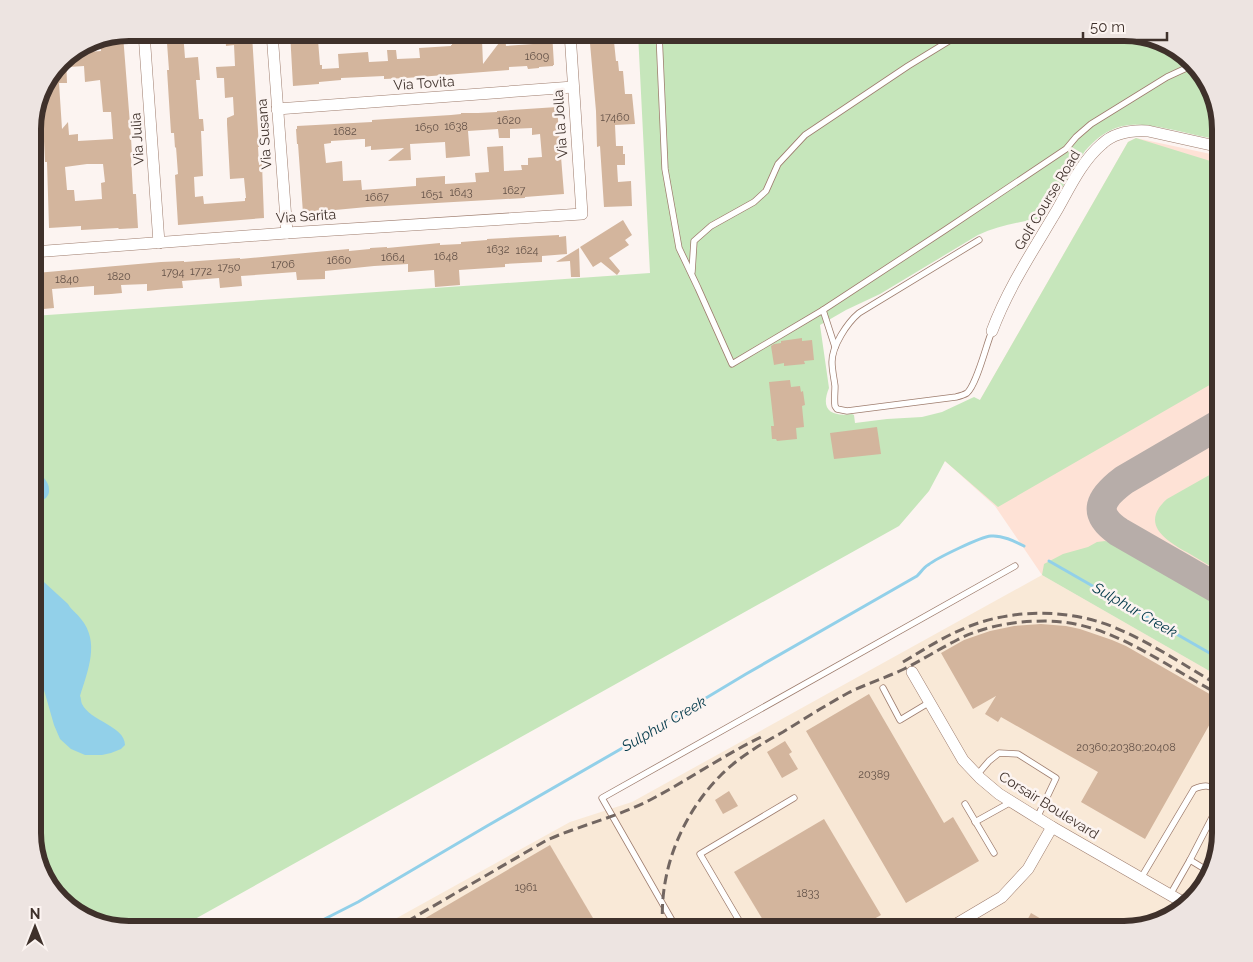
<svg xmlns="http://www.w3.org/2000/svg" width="1253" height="962" font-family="Raleway,sans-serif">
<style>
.industrial{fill:#f9e9d7}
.built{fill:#fee2d6}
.green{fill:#c6e6bb}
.water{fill:#92d0e9}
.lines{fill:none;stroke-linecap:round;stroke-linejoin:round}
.stream{stroke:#92d0e9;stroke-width:3}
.taxiway{stroke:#b7ada9;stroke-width:30}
.building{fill:#d3b59d;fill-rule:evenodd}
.lane-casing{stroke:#9e7d6e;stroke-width:7}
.street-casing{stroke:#9e7d6e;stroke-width:12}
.lane{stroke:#fff;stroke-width:5.5}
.street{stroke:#fff;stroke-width:11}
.rail{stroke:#726661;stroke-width:3;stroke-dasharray:10 5;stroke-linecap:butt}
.labels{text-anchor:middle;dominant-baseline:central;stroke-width:5;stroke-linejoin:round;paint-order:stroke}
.number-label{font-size:11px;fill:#645248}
.street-label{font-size:14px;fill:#3f312b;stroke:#fcf4f1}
.water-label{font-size:15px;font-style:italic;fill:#003849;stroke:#fcf4f1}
.rim{fill:none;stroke:#3f312b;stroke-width:6}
</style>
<rect width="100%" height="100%" fill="#fcf4f1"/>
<path class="industrial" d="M1042,575L1220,677V833L1200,892L1166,920L1124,929H377L570,822L632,802Z"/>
<path class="built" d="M1136,138L1220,156V677L1042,575L995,506L945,461L1128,142Z"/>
<g class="green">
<path d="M638,33H1124L1183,53L1211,87L1220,129V140C1205,137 1190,134 1174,130C1136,122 1113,119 1085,151L1043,218C1020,222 999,225 978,235L880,294L846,310L820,325L829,388C820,410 831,417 852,414L854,415L855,423L887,419L922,417L942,412L974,397L980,400L1128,142L1136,138L1220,164V379L998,507L945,461L929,491L899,526L177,929H129L70,909L43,876L33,839V316L650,273Z"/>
<path d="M1220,469V572C1210,566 1200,560 1190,554C1168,542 1138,525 1167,499Z"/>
<path d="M1105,541L1119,544L1220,603V677L1042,575L1044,564L1063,554L1088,547L1097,542Z"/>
</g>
<g class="water">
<path d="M44,478C47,482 49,485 49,489C50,500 39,501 33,506V480Z"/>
<path d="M33,572L68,604C71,610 77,613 81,619C100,642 88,670 80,696C81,697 81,702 82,704C90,721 125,726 125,745L121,749L111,753L102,755H85L71,749L60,739L54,725L44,690L42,677L33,660Z"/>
</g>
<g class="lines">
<g class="stream">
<path d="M1049,561L1220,659"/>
<path d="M305,929L358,902L487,826L626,746L746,674L917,576C921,572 924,567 928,565C937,558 980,537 991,536C1002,535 1014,541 1024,546"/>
</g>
<path class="taxiway" d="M1220,424L1124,480C1100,498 1091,513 1119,532L1220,590"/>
</g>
<g class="building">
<path d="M164,32H183L185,58L198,57L200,80H196L199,119H203L204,131H201L203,176L194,177L195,197L203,196L204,204L245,201V198H246L244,178L230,179L227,124V118L234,115L233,97L225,98L224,78H217L216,67L235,66L234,45L226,46L225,32H250V36L252,35L259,147H258L259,165L262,164L264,218L178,225L175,175L178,174L176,147L175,148L174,133H171L167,70H169L167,43H165Z"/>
<path d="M290,32H333L318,40L320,65H322V69L339,68L338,54L368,52L369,62L388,61L387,50H396L397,59L420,58L419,48L451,46V45H452V32H467L468,40H482L483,64L505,35L506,46L533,44V32H552L554,65H553V66L539,67V68L528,69L527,66L509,67V70L406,78L384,79V76L341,78V80L319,82V84L293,86Z"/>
<path d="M589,32H613L616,61H618L619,71H623L625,94H632L635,124L615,125L616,146H623V154H625V165H617L618,182L631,181L632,206L604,207L600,146L597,147L596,111Z"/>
<path d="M123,35L131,137L132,156H131L133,194H136L138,228L119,229L118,228L81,230V226L49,228L47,162H45L42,100H39L42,87L66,57L67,83H59L62,129L68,122L69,135L78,134V141L113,139L111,112H103L100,80L85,82L84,66L69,67L68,56L75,53L101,51L100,44ZM87,164H103L105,182L101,183L102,199L75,201L74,190H67L65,167Z"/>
<path d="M557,107L564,194L525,197V198L367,207L303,213L298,144H297L296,129H297V126L372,122V120L387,119L451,115L461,114V113H478L497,112V111ZM532,128V135L540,134L542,157L528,158V165H521L522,170L504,171L503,146L487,147L489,172L475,173L476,182L445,184V176L416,178V186L362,190L361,180L343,181L342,161L326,163L324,144L331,143V141L362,139H365V147L371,146V150L404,148L388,161L411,160L410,144L445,142L446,158L470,156L468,131L498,129L499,138H510V129Z"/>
<path d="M623,220L632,235L625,240L629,245L609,258L620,271L617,275L601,262L593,267L580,247Z"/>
<path d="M559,235V237L566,236L567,254L542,256V262L505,264V267L459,270L460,285L435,287L434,270L408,272V264L374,266L325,271V279L297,280L296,272L241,276L242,286L220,288L219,278L182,281L183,288L166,289L147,291V284L121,285L122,293L111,294L94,295V286L52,289L54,308L33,310V275H36V273L161,262L184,261V262L240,258V259L327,251L349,249V251L370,249V248L387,247V248L440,243V245L461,244V242L487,240V239Z"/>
<path d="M579,248L580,277H571L570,261L556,262Z"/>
<path d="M802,338V341L812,340L814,360L804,361L805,364L784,366V363L774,365L771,346L774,344L781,343V341Z"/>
<path d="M790,380L791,387L800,386L801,392L803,391L805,405L802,406L804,427L796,428L797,439L777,441L776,439H772L771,426H774L769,382Z"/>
<path d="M877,427L881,454L834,459L830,433Z"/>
<path d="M1041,624L1066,626L1080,629L1112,640L1126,646L1220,700V706L1145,839L1081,802L1098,772L1001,717L998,722L985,714L996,696L973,709L941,653L964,640L990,631L1014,626Z"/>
<path d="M869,694L944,823L953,817L979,861L906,903L806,731Z"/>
<path d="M785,741L792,752L789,754L798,769L782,778L767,752Z"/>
<path d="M729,791L738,806L723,814L715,800Z"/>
<path d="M824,819L881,915L855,930H769L734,872Z"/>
<path d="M550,845L600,930H405Z"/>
<path d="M1031,913L1060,930H1022Z"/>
</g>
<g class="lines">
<defs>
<g id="lane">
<path d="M659,33L665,169L679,248L698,288L732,364L823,310L835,347"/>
<path d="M979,240L859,313C847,323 832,346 832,362C832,370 834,378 835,386C835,393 834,399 835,406L837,409L847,411L956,397C960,396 964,395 967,393C977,384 986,345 992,331"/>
<path d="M692,272L694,241L711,226L754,202L766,191L778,164L805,135L908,66L962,33"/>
<path d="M823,310L945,230L1066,149L1076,137L1091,124L1167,77L1193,65"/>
<path d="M883,688L900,720L930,702"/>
<path d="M977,775L989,761L999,753L1018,754L1056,778L1037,818"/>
<path d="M965,804L994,853"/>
<path d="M975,822L1011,802"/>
<path d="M1141,878L1194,789C1206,784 1209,785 1219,793L1220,802L1190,860"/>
<path d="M1170,895L1190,860L1208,871"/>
<path d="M677,929L602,798L1015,566"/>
<path d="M744,929L700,854L794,798"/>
</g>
<g id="street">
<path d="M144,33L159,243"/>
<path d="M272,33L287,233"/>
<path d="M277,109L573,87"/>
<path d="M33,252L287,233L582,214L570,33"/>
<path d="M992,331C1008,288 1034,249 1057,210C1070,187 1082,161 1102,144C1115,132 1132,130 1148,131L1220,147"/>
<path d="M912,672L963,760L980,778L999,794L1052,827L1186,904"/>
<path d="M948,929L1002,897L1028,869L1052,827"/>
</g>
</defs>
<use href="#lane" class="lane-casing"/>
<use href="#street" class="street-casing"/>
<use href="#lane" class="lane"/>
<use href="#street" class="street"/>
<g class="rail">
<path d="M903,662C925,649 946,635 970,626C1014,609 1067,609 1111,626C1149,641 1185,666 1220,686"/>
<path d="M394,929L547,840C581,825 617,817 650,800C688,780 724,755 763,736"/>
<path d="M663,929C658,873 681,815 721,775C739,757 761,744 783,732C804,719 826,705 848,693C866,684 885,678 904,669C922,660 939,649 957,640C984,626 1015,621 1045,621C1090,621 1127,641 1165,663C1183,674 1202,685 1220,695"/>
</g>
</g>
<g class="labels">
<g class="number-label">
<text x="537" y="56">1609</text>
<text x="615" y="117">17460</text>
<text x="509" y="120">1620</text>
<text x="456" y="126">1638</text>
<text x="427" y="127">1650</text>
<text x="345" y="131">1682</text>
<text x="514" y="190">1627</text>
<text x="461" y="192">1643</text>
<text x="432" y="194">1651</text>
<text x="377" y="197">1667</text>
<text x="498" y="249">1632</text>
<text x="527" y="250">1624</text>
<text x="446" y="256">1648</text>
<text x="393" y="257">1664</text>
<text x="339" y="260">1660</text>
<text x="283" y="264">1706</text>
<text x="229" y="267">1750</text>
<text x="201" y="271">1772</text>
<text x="173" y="272">1794</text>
<text x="119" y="276">1820</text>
<text x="67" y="279">1840</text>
<text x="1126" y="747">20360;20380;20408</text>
<text x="874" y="774">20389</text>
<text x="526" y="887">1961</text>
<text x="808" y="893">1833</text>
</g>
<g class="street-label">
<text transform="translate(424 83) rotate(-4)">Via Tovita</text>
<text transform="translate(560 124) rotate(-94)">Via la Jolla</text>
<text transform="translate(264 134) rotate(-94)">Via Susana</text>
<text transform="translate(137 139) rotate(-94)">Via Julia</text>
<text transform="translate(1047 200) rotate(-59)">Golf Course Road</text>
<text transform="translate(306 216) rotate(-4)">Via Sarita</text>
<text transform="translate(1049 805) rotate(32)">Corsair Boulevard</text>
</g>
<g class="water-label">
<text transform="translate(1135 610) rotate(30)">Sulphur Creek</text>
<text transform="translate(664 724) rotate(-30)">Sulphur Creek</text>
</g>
</g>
<path d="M0 0H1253V962H0ZM129 41H1124A88 88 0 0 1 1212 129V833A88 88 0 0 1 1124 921H129A88 88 0 0 1 41 833V129A88 88 0 0 1 129 41Z" fill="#ede4e1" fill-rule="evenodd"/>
<path class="rim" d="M129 41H1124A88 88 0 0 1 1212 129V833A88 88 0 0 1 1124 921H129A88 88 0 0 1 41 833V129A88 88 0 0 1 129 41Z"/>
<g transform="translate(35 927)" stroke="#fcf4f1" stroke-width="4" paint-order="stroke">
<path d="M0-4L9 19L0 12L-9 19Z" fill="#3f312b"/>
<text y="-8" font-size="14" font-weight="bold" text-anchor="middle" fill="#3f312b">N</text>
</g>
<path d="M1083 32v8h84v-8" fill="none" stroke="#3f312b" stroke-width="2.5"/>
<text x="1090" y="32" font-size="15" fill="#3f312b" stroke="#fcf4f1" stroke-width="4" paint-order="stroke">50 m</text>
</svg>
